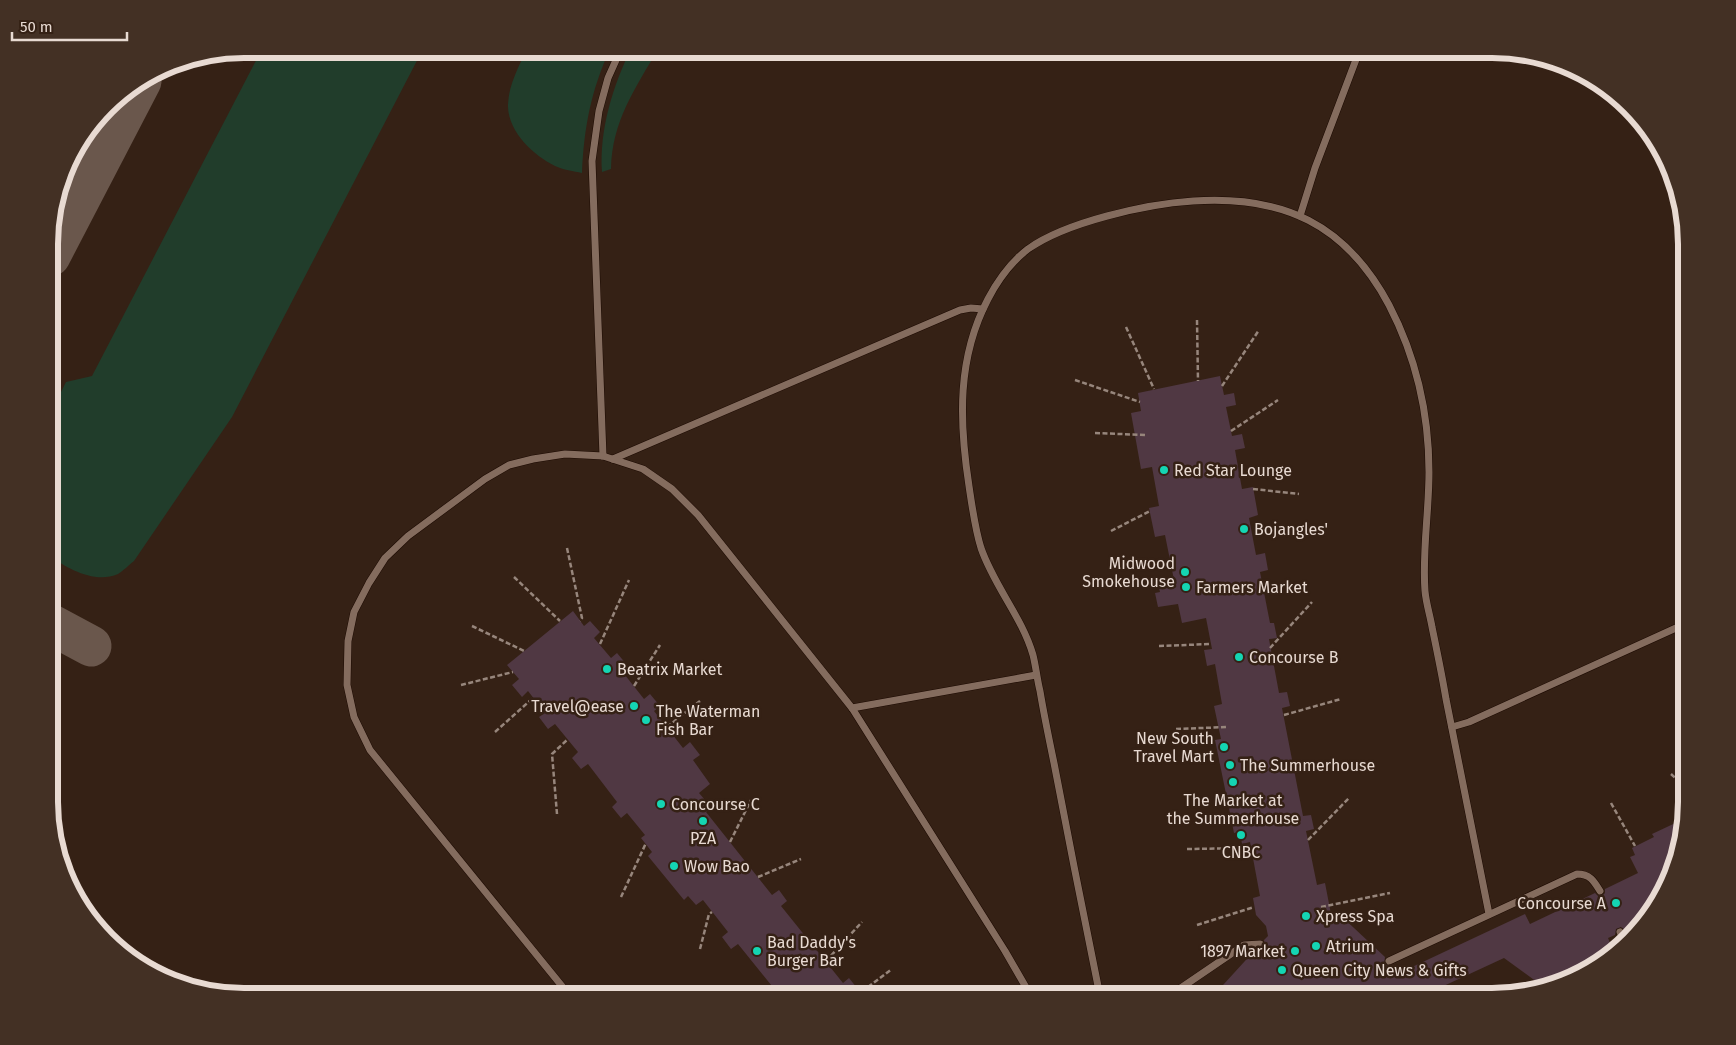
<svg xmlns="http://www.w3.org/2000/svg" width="1736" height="1045" font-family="'Fira Sans',sans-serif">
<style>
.green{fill:#213d2b}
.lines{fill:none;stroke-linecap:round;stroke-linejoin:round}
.taxiway{stroke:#6a574c;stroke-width:41}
.building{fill:#503843}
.lane-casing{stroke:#1c0a02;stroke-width:8}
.path{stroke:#97867c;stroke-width:2.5;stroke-dasharray:5 2.5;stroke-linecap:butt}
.lane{stroke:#846c5e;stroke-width:7}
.poi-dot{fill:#14d5b3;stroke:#352115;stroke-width:2}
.labels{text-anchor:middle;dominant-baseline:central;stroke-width:5;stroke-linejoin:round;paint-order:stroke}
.poi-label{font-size:16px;fill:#e8dad2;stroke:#352115;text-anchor:start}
.rim{fill:none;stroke:#e8dad2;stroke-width:6}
</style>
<rect width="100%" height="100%" fill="#352115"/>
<g class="green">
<path d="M262,49H423L232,417L134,561C129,565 123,571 118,574C95,584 68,569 50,556V414L66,382L92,376Z"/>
<path d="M527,49H610C591,91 584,127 582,173C574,171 563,170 555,166C533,155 507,131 508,104C509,84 519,66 527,49Z"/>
<path d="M631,49H658C635,89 612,121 611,169L602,172C599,131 613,85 631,49Z"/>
</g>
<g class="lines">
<g class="taxiway">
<path d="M50,256L141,81"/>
<path d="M50,624L91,646"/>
</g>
</g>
<g class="building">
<path d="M1220,376L1224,395L1234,393L1236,405L1226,407L1232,436L1242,434L1245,448L1235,450L1242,489L1253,487L1258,515L1249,518L1256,555L1265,553L1268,570L1260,572L1270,623H1274L1277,638L1269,639L1279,693L1287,692L1290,706L1282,708L1303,816L1311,815L1314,829L1306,831L1317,885L1325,883L1331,914L1338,913L1385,957L1384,964L1388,966H1391L1395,975L1525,914L1530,924L1595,893L1598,896H1602L1605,893V889L1638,873L1630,857L1635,855L1632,848L1654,837L1652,834L1686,818L1661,899L1644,921L1625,930L1621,927L1616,929L1615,935L1608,938L1614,952L1590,970L1541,985L1504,958L1422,996H1213L1255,950L1263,948L1265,944L1264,940L1268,936L1266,926L1256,915L1253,898L1260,896L1250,842L1242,844L1240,832L1234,833L1215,740L1221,739L1214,706L1222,704L1215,664L1207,666L1204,650L1212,649L1206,618L1182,623L1178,604L1158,607L1155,593L1160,592L1158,583L1174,580L1165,535L1155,537L1149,508L1159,506L1152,467L1141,469L1131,413L1141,411L1138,393Z"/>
<path d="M573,611L584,626L590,621L600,632L594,638L611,658L617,653L627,665L621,670L644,699L650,694L660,706L654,711L683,748L690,742L700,755L693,760L710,784L699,793L711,807L706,812L772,895L779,890L787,901L781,906L843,983L849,978L857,988L851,993L854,996H780L738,944L731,949L722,937L728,932L703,900L696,905L688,896L684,900L648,856L652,852L641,838L645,835L627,813L621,818L612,807L617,802L588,764L581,769L572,758L578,752L555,724L548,729L539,717L545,713L528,691L522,697L512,685L519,679L507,665Z"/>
</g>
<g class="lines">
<defs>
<g id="lane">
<path d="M1300,216L1315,168L1360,49"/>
<path d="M603,456L592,161L599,111L608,78L621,49"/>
<path d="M613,459L960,310L971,308L983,309"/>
<path d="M852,708L1036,675"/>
<path d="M1452,727L1469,722L1687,623"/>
<path d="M1620,932L1625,943"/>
<path d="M1389,961L1577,874C1590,874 1594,881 1600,891"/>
<path d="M570,996L370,750L354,717L347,685L348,641L354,612L369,583L385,558L408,536L485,479L509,465L533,459L565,454L603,456L643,469L672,489L698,515L852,708L1005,951L1031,996"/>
<path d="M1100,996C1084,918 1069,841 1054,763C1049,739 1044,715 1040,691C1037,679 1036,667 1033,655C1022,617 994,586 981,548C975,529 972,506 969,486C959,421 957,358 988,299C998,280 1011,262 1028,249C1066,222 1146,204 1193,201C1283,195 1346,224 1389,305C1416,357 1429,415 1429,472C1429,512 1422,552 1425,591C1426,603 1430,615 1432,627C1437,651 1442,675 1446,699C1461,771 1474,842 1489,914"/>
<path d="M1169,996L1244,945L1260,944"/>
</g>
</defs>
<use href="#lane" class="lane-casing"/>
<g class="path">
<path d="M1197,320L1198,381"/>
<path d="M1126,327L1154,389"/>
<path d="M1075,380L1140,402"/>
<path d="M1222,386L1259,330"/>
<path d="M1231,431L1278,400"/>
<path d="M1095,433L1145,435"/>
<path d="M1253,489L1299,494"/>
<path d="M1111,531L1150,511"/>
<path d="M567,548L582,618L580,621"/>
<path d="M514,577L560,621"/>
<path d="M472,626L524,651"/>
<path d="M600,644L629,580"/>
<path d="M1159,646L1211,644"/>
<path d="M1270,648L1312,602"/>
<path d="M461,685L513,672"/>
<path d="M634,686L660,645"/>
<path d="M1284,715L1341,699"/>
<path d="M667,727L700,701"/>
<path d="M1176,729L1227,727"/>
<path d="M495,732L533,698"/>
<path d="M1671,774L1687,789"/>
<path d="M1611,803L1635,846"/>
<path d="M557,814L552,754L568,739"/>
<path d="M1308,840L1349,798"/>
<path d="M730,842L751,800"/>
<path d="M1187,849L1251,848"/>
<path d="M758,877L801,859"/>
<path d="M621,897L646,843"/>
<path d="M1321,907L1390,893"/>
<path d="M1197,925L1254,907"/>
<path d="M700,949L709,914L712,912"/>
<path d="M826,961L862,922"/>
<path d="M856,996L892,969"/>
</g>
<use href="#lane" class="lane"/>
</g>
<g class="poi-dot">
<circle cx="1164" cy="470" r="5"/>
<circle cx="1244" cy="529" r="5"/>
<circle cx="1185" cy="572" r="5"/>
<circle cx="1186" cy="587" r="5"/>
<circle cx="1239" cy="657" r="5"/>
<circle cx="607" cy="669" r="5"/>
<circle cx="634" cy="706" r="5"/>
<circle cx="646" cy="720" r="5"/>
<circle cx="1224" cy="747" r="5"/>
<circle cx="1230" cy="765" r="5"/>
<circle cx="1233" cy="782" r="5"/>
<circle cx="661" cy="804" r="5"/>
<circle cx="703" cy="821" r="5"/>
<circle cx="1241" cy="835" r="5"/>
<circle cx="674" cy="866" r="5"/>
<circle cx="1616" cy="903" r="5"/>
<circle cx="1306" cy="916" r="5"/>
<circle cx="1316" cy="946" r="5"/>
<circle cx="757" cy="951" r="5"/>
<circle cx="1295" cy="951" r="5"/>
<circle cx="1282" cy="970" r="5"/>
</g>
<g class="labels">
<g class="poi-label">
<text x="1174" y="470">Red Star Lounge</text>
<text x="1254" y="529">Bojangles'</text>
<text x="1175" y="563" text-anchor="end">Midwood<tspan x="1175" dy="18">Smokehouse</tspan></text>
<text x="1196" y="587">Farmers Market</text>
<text x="1249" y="657">Concourse B</text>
<text x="617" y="669">Beatrix Market</text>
<text x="624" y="706" text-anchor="end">Travel@ease</text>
<text x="656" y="711">The Waterman<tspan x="656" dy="18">Fish Bar</tspan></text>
<text x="1214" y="738" text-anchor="end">New South<tspan x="1214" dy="18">Travel Mart</tspan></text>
<text x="1240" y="765">The Summerhouse</text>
<text x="1233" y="800" text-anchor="middle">The Market at<tspan x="1233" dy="18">the Summerhouse</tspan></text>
<text x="671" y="804">Concourse C</text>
<text x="703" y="838" text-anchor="middle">PZA</text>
<text x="1241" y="852" text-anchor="middle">CNBC</text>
<text x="684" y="866">Wow Bao</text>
<text x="1606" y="903" text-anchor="end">Concourse A</text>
<text x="1316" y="916">Xpress Spa</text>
<text x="767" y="942">Bad Daddy's<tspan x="767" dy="18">Burger Bar</tspan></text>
<text x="1326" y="946">Atrium</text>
<text x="1285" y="951" text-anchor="end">1897 Market</text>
<text x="1292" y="970">Queen City News &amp; Gifts</text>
</g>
</g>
<path d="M0 0H1736V1045H0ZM244 58H1492A186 186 0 0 1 1678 244V802A186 186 0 0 1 1492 988H244A186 186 0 0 1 58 802V244A186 186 0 0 1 244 58Z" fill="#433024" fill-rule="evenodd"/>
<path class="rim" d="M244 58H1492A186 186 0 0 1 1678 244V802A186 186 0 0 1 1492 988H244A186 186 0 0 1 58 802V244A186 186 0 0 1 244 58Z"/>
<path d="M12 32v8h115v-8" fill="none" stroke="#e8dad2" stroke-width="2.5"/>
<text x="20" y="32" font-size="15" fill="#e8dad2" stroke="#352115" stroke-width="4" paint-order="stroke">50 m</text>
</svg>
